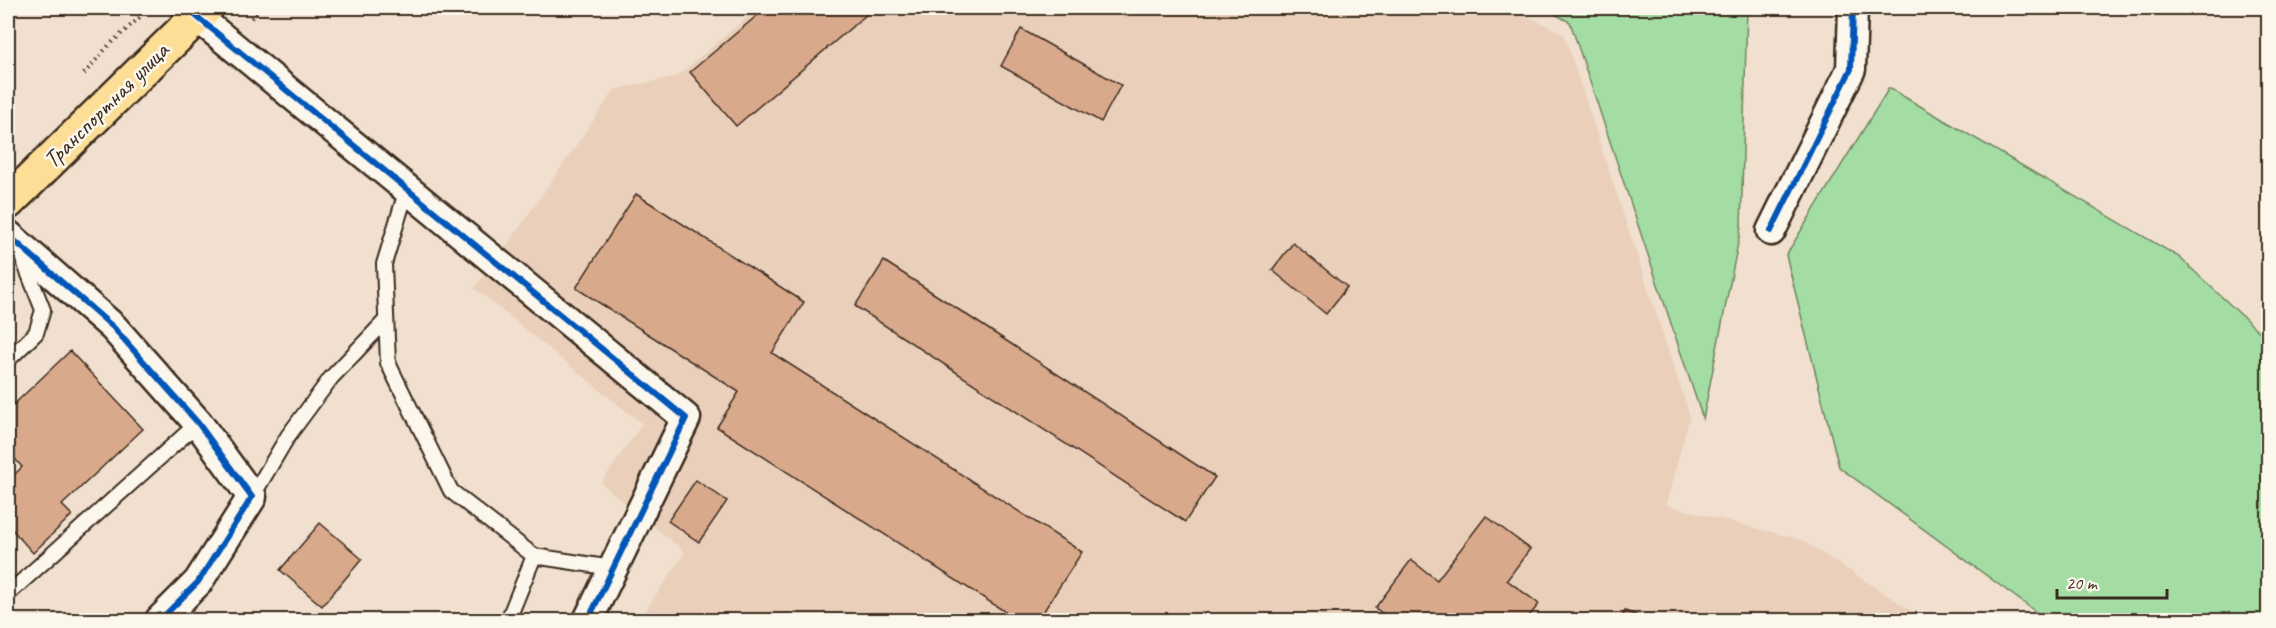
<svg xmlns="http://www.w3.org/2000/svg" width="2276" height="628" font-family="Caveat,sans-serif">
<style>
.built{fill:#ead0bb}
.green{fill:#a3dda3;stroke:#6f8460;stroke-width:1.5}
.building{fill:#d9a98b;stroke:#3b2a1e;stroke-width:1.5}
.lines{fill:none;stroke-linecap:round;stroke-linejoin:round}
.lane-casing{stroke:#3b2a1e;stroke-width:18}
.street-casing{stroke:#3b2a1e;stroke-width:33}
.primary-casing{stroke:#3b2a1e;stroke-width:38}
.path{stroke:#3b2a1e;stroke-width:4;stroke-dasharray:1.5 4.5;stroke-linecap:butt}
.lane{stroke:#fbf7ec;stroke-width:14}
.street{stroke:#fbf7ec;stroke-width:28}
.primary{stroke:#fcde96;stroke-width:33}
.cycleway-casing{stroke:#fbf7ec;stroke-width:10}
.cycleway{stroke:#0057b8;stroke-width:6}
.labels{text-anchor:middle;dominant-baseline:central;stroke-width:5;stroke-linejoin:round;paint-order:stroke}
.street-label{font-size:24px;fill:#3b2a1e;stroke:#fbf7ec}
</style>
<rect width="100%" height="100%" fill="#f1e0cf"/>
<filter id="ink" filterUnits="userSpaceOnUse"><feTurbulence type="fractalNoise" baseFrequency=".0167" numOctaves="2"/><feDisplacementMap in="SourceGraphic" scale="12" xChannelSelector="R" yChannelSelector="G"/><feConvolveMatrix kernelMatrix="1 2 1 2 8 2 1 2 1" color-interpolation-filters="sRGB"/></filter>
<g filter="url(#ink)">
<path class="built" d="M758,8H1511L1564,34L1690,416L1666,505L1802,540L1926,620H639L685,552L601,483L642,424L474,288L517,231L615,89L676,77Z"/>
<g class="green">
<path d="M1543,8H1747L1741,228L1703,419L1570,22Z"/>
<path d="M1889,88L2179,257L2268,340V620H2047L1839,467L1786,255Z"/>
</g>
<g class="building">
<path d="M766,8H874L736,126L690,72Z"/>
<path d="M1021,29L1121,85L1101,122L1001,66Z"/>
<path d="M636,194L804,302L772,353L1082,552L1038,620H1018L717,427L739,392L576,288Z"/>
<path d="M1293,243L1347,287L1326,314L1272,270Z"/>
<path d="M884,261L1215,477L1185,522L855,306Z"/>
<path d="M70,351L143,429L62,505L72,515L33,553L8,525V481L22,467L8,451V410Z"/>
<path d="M696,480L727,501L699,542L668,521Z"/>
<path d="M1486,516L1530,549L1507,580L1539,604L1526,620H1392L1375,608L1411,560L1437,580Z"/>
<path d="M320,523L362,559L322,606L280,570Z"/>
<path d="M1625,611L1648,620H1621Z"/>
</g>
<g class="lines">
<defs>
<g id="lane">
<path d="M407,189L384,264L388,363L451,491L534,556"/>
<path d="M8,360L36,333L43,310L21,254"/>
<path d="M252,497L288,436L331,378L386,320"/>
<path d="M8,594L198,423"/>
<path d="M508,620L534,556L612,568"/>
</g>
<g id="street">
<path d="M196,16L686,418L588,620"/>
<path d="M1771,231L1851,69L1853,8"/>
<path d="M8,235L113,327L198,423L252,497L198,582L160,620"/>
</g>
<path id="primary" d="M8,202L206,8"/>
</defs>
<use href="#lane" class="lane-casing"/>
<use href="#street" class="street-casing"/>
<use href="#primary" class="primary-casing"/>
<g class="path">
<path d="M251,18L261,8"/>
<path d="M84,74L109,45L150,8"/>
</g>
<use href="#lane" class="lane"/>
<use href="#street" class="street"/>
<use href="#primary" class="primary"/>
<defs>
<g id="cycleway">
<path d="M196,16L686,418L588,620"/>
<path d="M1771,231L1851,69L1853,8"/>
<path d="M8,235L113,327L198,423L252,497L198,582L160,620"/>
</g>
</defs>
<use href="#cycleway" class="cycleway-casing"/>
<use href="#cycleway" class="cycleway"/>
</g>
</g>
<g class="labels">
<g class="street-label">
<text transform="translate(106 105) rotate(-45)">Транспортная улица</text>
</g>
</g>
<rect width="2276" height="628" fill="none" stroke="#fbf7ec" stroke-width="30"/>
<rect x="15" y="15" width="2246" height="598" fill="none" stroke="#3b2a1e" stroke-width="2" filter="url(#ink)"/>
<path d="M2057 589v9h110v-9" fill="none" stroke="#3b2a1e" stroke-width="3"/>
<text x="2066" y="589" font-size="18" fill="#3b2a1e" stroke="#fbf7ec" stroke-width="4.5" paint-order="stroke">20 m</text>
</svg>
